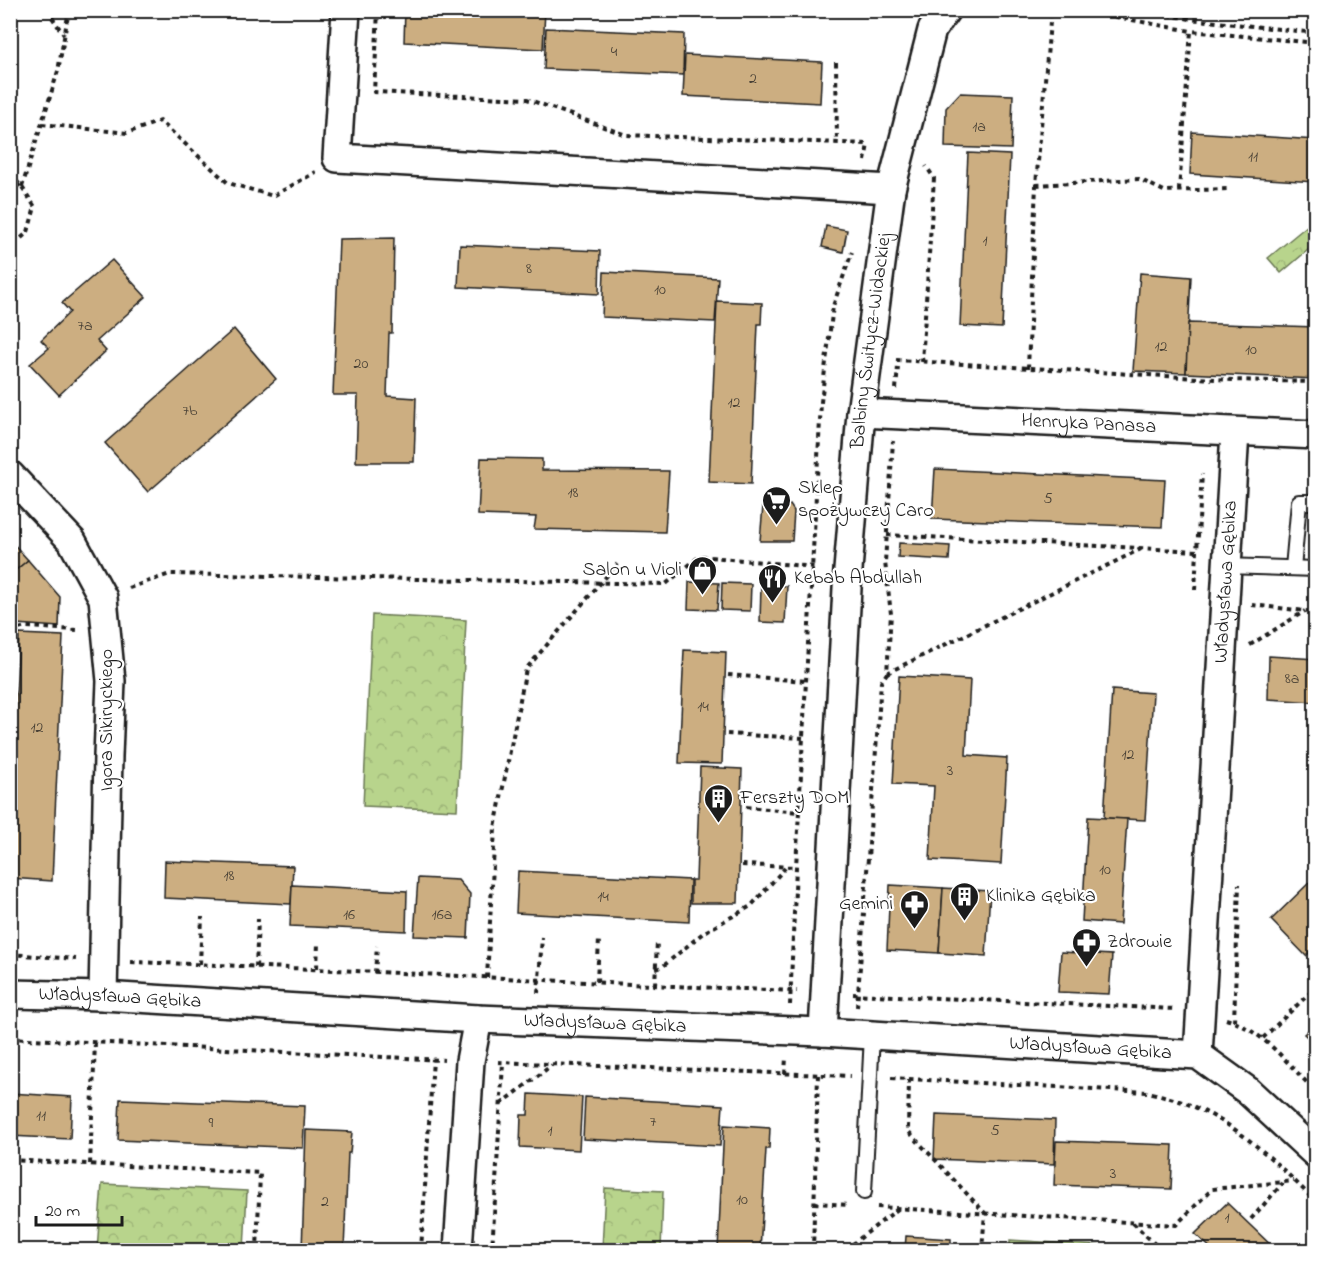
<svg xmlns="http://www.w3.org/2000/svg" width="1326" height="1261" font-family="'Indie Flower',sans-serif">
<style>
.forest{fill:url(#forest-crowns);stroke:#6a7854;stroke-width:1.5}
.building{fill:#ccae81;stroke:#1c1c1c;stroke-width:1.5}
.lines{fill:none;stroke-linecap:round;stroke-linejoin:round}
.lane-casing{stroke:#1c1c1c;stroke-width:18}
.street-casing{stroke:#1c1c1c;stroke-width:32}
.path{stroke:#1c1c1c;stroke-width:4;stroke-dasharray:4.5 4.5;stroke-linecap:butt}
.lane{stroke:#fff;stroke-width:14}
.street{stroke:#fff;stroke-width:27}
.labels{text-anchor:middle;dominant-baseline:central;stroke-width:4.5;stroke-linejoin:round;paint-order:stroke}
.number-label{font-size:16px;fill:#484035}
.street-label{font-size:20px;fill:#1c1c1c;stroke:#fff}
.poi-label{font-size:20px;fill:#1c1c1c;stroke:#fff;text-anchor:start}
</style>
<defs>
<pattern id="forest-crowns" width="20" height="18" patternUnits="userSpaceOnUse" patternTransform="scale(1.5)"><rect width="20" height="18" fill="#b8d48c"/><path d="M2 6a3 3 0 1 1 6 0M12 15a3 3 0 1 1 6 0" fill="none" stroke="#9eb578"/></pattern>
</defs>
<rect width="100%" height="100%" fill="#fff"/>
<filter id="ink" filterUnits="userSpaceOnUse"><feTurbulence type="fractalNoise" baseFrequency=".0167" numOctaves="2"/><feDisplacementMap in="SourceGraphic" scale="12" xChannelSelector="R" yChannelSelector="G"/><feConvolveMatrix kernelMatrix="1 2 1 2 8 2 1 2 1" color-interpolation-filters="sRGB"/></filter>
<g filter="url(#ink)">
<g class="forest">
<path d="M1308,225L1315,235V244L1281,273L1268,258Z"/>
<path d="M372,615L466,620L457,810L363,806Z"/>
<path d="M102,1184L247,1191L244,1250H97Z"/>
<path d="M605,1188L663,1191L661,1250H602Z"/>
<path d="M1010,1240L1117,1247L1120,1250H1010Z"/>
</g>
<g class="building">
<path d="M405,10H545L543,49L404,42Z"/>
<path d="M546,28L684,34L683,75L544,69Z"/>
<path d="M685,55L822,62L820,103L683,96Z"/>
<path d="M960,93L1013,95L1011,149L945,147L946,108Z"/>
<path d="M1192,132L1316,140V182L1190,174Z"/>
<path d="M968,153L1010,155L1002,328L960,326Z"/>
<path d="M826,226L847,230L843,252L822,247Z"/>
<path d="M394,238L392,333H389L387,396L416,398L414,462H356L358,395H333L339,239Z"/>
<path d="M460,245L600,251L599,294L458,287Z"/>
<path d="M112,260L146,297L97,341L106,351L59,395L30,364L49,348L41,340L70,312L62,303Z"/>
<path d="M604,272L718,278L715,322L602,317Z"/>
<path d="M1140,273L1191,277L1186,373L1133,371Z"/>
<path d="M717,301L762,303L761,324H758L751,484L709,482Z"/>
<path d="M1188,323L1316,327V379L1186,373Z"/>
<path d="M234,329L276,379L148,492L105,443Z"/>
<path d="M481,458L542,459V470L669,471L665,532L534,529L536,517L478,515Z"/>
<path d="M935,469L1165,480L1162,527L932,519Z"/>
<path d="M790,505L794,511L792,541H760L763,506Z"/>
<path d="M10,540L28,560L10,575Z"/>
<path d="M899,543L950,546L949,560L898,557Z"/>
<path d="M28,560L60,597L59,627L16,624L10,618V575Z"/>
<path d="M689,582L719,583L717,610L688,609Z"/>
<path d="M722,583L751,584L750,611L721,610Z"/>
<path d="M761,586H787L785,623L760,622Z"/>
<path d="M19,634L63,636L52,881L10,878V820Z"/>
<path d="M684,650L726,652L722,764L679,763Z"/>
<path d="M1269,656L1316,659V702L1268,699Z"/>
<path d="M899,676L970,680L966,755L1007,758L1001,864L930,860L934,786L893,784Z"/>
<path d="M1112,690L1153,693L1145,820L1104,818Z"/>
<path d="M700,767L742,769L738,903H691V880H696Z"/>
<path d="M1088,817L1127,819L1120,924L1082,921Z"/>
<path d="M165,861L293,866L291,904L164,898Z"/>
<path d="M518,871L690,880L689,922L516,913Z"/>
<path d="M1316,876V946L1306,956L1271,920Z"/>
<path d="M418,878L458,880L470,894L468,938L414,936Z"/>
<path d="M292,885L407,891L406,931L290,926Z"/>
<path d="M890,885L943,888L939,953L887,950Z"/>
<path d="M943,888L990,891L986,956L939,953Z"/>
<path d="M1061,952L1112,955L1109,994L1058,992Z"/>
<path d="M1316,1023V1045L1304,1034Z"/>
<path d="M10,1093L72,1097L70,1139L10,1136Z"/>
<path d="M529,1094L582,1097L579,1150L520,1147L521,1115H528Z"/>
<path d="M585,1097L723,1105L720,1146L583,1139Z"/>
<path d="M120,1099L305,1106L303,1148L118,1140Z"/>
<path d="M936,1115L1055,1120L1054,1164L934,1159Z"/>
<path d="M724,1125L770,1128L769,1149H766L760,1250H718Z"/>
<path d="M306,1130L352,1132L350,1153H348L344,1250H302Z"/>
<path d="M1056,1141L1173,1145L1171,1189L1054,1185Z"/>
<path d="M1227,1203L1276,1250H1213L1195,1234Z"/>
<path d="M906,1236L951,1239V1250H905Z"/>
</g>
<g class="lines">
<defs>
<g id="lane">
<path d="M1226,566L1316,569"/>
<path d="M1293,568L1299,502H1316"/>
<path d="M864,1192L872,1035"/>
</g>
<g id="street">
<path d="M346,10L337,158L891,189"/>
<path id="s1" d="M861,413L1316,435"/>
<path d="M10,475L72,541L103,598L111,681L108,756L103,996"/>
<path id="s2" d="M10,994L103,996L478,1019L823,1032L1198,1055L1248,1091L1316,1154"/>
<path id="s3" d="M823,1032L848,570L861,413L891,189L932,30L946,10"/>
<path id="s4" d="M1198,1055L1235,432"/>
<path d="M458,1250L470,1061L478,1019"/>
</g>
</defs>
<use href="#lane" class="lane-casing"/>
<use href="#street" class="street-casing"/>
<g class="path">
<path d="M47,10L64,35"/>
<path d="M378,10L374,92L527,99L626,135L868,144"/>
<path d="M1079,10L1191,31L1316,43"/>
<path d="M1141,10L1190,19L1316,33"/>
<path d="M836,62L837,143"/>
<path d="M42,124L127,133L160,121L228,183L273,196L316,172"/>
<path d="M865,161L868,144"/>
<path d="M10,174L22,187L35,207L28,232L10,248"/>
<path d="M1036,185L1139,179L1164,191L1229,189"/>
<path d="M22,187L58,71L69,10"/>
<path d="M1179,190L1191,31"/>
<path d="M10,193L20,184"/>
<path d="M896,360L1232,380L1316,382"/>
<path d="M922,362L934,178L926,166"/>
<path d="M1028,368L1036,185L1051,10"/>
<path d="M896,389L898,367"/>
<path d="M887,535L1197,551L1202,474"/>
<path d="M129,588L170,574L666,584L700,556L814,567"/>
<path d="M1195,590L1197,551"/>
<path d="M1252,605L1316,612"/>
<path d="M10,631L26,627L78,630"/>
<path d="M1250,645L1305,611"/>
<path d="M887,673L1141,549"/>
<path d="M728,675L806,681"/>
<path d="M727,734L803,738"/>
<path d="M746,807L799,812"/>
<path d="M742,865L796,867"/>
<path d="M10,954L76,959"/>
<path d="M131,962C353,969 575,983 797,991"/>
<path d="M200,964L202,917"/>
<path d="M256,967L258,919"/>
<path d="M317,968L318,943"/>
<path d="M656,969L662,967L703,933L751,906L785,868"/>
<path d="M375,973L377,946"/>
<path d="M487,978L495,828L526,669L617,564"/>
<path d="M597,982L599,939"/>
<path d="M655,985L657,941"/>
<path d="M538,993L542,937"/>
<path d="M853,994L1175,1009"/>
<path d="M790,1005L796,867L821,402L833,306L852,252"/>
<path d="M857,1007L881,682L887,673L891,614L885,562L893,441"/>
<path d="M1226,1019C1264,1031 1288,1064 1316,1092"/>
<path d="M1234,1021L1239,884"/>
<path d="M10,1038L444,1060"/>
<path d="M1263,1038L1316,987"/>
<path d="M498,1062L850,1076"/>
<path d="M785,1074L786,1057"/>
<path d="M891,1078L1147,1092C1221,1107 1264,1150 1316,1202"/>
<path d="M909,1079L908,1131L985,1213L982,1250"/>
<path d="M501,1104L552,1065"/>
<path d="M10,1160L260,1173L257,1250"/>
<path d="M90,1164L95,1042"/>
<path d="M814,1203L848,1205"/>
<path d="M877,1207L1176,1225L1212,1189L1294,1181"/>
<path d="M1251,1219L1283,1183"/>
<path d="M1133,1223L1161,1250"/>
<path d="M421,1250L433,1059"/>
<path d="M492,1250L503,1063"/>
<path d="M813,1250L818,1075"/>
<path d="M845,1250L899,1208"/>
</g>
<use href="#lane" class="lane"/>
<use href="#street" class="street"/>
</g>
</g>
<defs>
<symbol id="supermarket-pin" viewBox="-11 -11 22 30"><path d="M0 17L-7.5 6A9.5 9.5 0 1 1 7.5 6Z" fill="#1c1c1c" stroke="#fff"/><path d="M-6-5.5h2.5l.6 2H6L4.5 2H-2.5L-4.4-4H-6ZM-1.5 3.2a1.3 1.3 0 1 0 .1 0ZM3 3.2a1.3 1.3 0 1 0 .1 0Z" fill="#fff"/></symbol>
<symbol id="shop-pin" viewBox="-11 -11 22 30"><path d="M0 17L-7.5 6A9.5 9.5 0 1 1 7.5 6Z" fill="#1c1c1c" stroke="#fff"/><path d="M-5-2.5h2.3a2.7 3.5 0 0 1 5.4 0H5L5.5 6h-11ZM-1.5-2.5h3a1.5 2.3 0 0 0-3 0Z" fill="#fff"/></symbol>
<symbol id="restaurant-pin" viewBox="-11 -11 22 30"><path d="M0 17L-7.5 6A9.5 9.5 0 1 1 7.5 6Z" fill="#1c1c1c" stroke="#fff"/><path d="M-5-6h1v4h1v-4h1v4h1v-4h1v5L-1.5 .5V6h-2V.5L-5-1ZM5-6V6H3V1.5H1.5Q1.5-4 5-6Z" fill="#fff"/></symbol>
<symbol id="building-pin" viewBox="-11 -11 22 30"><path d="M0 17L-7.5 6A9.5 9.5 0 1 1 7.5 6Z" fill="#1c1c1c" stroke="#fff"/><path d="M-4-6H4V6H1V3H-1V6H-4ZM-2.5-4.3h1.7v1.8h-1.7ZM.8-4.3h1.7v1.8H.8ZM-2.5-1h1.7V.8h-1.7ZM.8-1h1.7V.8H.8Z" fill="#fff"/></symbol>
<symbol id="pharmacy-pin" viewBox="-11 -11 22 30"><path d="M0 17L-7.5 6A9.5 9.5 0 1 1 7.5 6Z" fill="#1c1c1c" stroke="#fff"/><path d="M-2-6h4v4h4v4h-4v4h-4v-4h-4v-4h4Z" fill="#fff"/></symbol>
</defs>
<g fill-rule="evenodd">
<use href="#supermarket-pin" x="760" y="484" width="33" height="45"/>
<use href="#shop-pin" x="686" y="554" width="33" height="45"/>
<use href="#restaurant-pin" x="756" y="562" width="33" height="45"/>
<use href="#building-pin" x="702" y="782" width="33" height="45"/>
<use href="#building-pin" x="948" y="880" width="33" height="45"/>
<use href="#pharmacy-pin" x="898" y="888" width="33" height="45"/>
<use href="#pharmacy-pin" x="1070" y="926" width="33" height="45"/>
</g>
<g class="labels">
<g class="number-label">
<text x="614" y="52">4</text>
<text x="753" y="79">2</text>
<text x="979" y="127">1a</text>
<text x="1253" y="157">11</text>
<text x="985" y="241">1</text>
<text x="529" y="269">8</text>
<text x="660" y="290">10</text>
<text x="85" y="326">7a</text>
<text x="1161" y="347">12</text>
<text x="1251" y="350">10</text>
<text x="361" y="364">20</text>
<text x="734" y="403">12</text>
<text x="190" y="411">7b</text>
<text x="573" y="493">18</text>
<text x="1048" y="499">5</text>
<text x="1292" y="679">8a</text>
<text x="703" y="707">14</text>
<text x="37" y="728">12</text>
<text x="1128" y="755">12</text>
<text x="950" y="771">3</text>
<text x="1105" y="870">10</text>
<text x="229" y="876">18</text>
<text x="603" y="897">14</text>
<text x="349" y="915">16</text>
<text x="442" y="915">16a</text>
<text x="41" y="1116">11</text>
<text x="653" y="1122">7</text>
<text x="211" y="1123">9</text>
<text x="550" y="1131">1</text>
<text x="995" y="1131">5</text>
<text x="1113" y="1174">3</text>
<text x="742" y="1200">10</text>
<text x="325" y="1202">2</text>
<text x="1227" y="1218">1</text>
</g>
<g class="street-label">
<text stroke="none"><textPath href="#s3" startOffset="693">Balbiny Świtycz-Widackiej</textPath></text>
<text stroke="none"><textPath href="#s1" startOffset="228">Henryka Panasa</textPath></text>
<text stroke="none"><textPath href="#s4" startOffset="474">Władysława Gębika</textPath></text>
<text transform="translate(107 720) rotate(-90)">Igora Sikiryckiego</text>
<text stroke="none"><textPath href="#s2" startOffset="110">Władysława Gębika</textPath></text>
<text stroke="none"><textPath href="#s2" startOffset="596">Władysława Gębika</textPath></text>
<text stroke="none"><textPath href="#s2" startOffset="1082">Władysława Gębika</textPath></text>
</g>
<g class="poi-label">
<text x="798" y="488">Sklep<tspan x="798" dy="23">spożywczy Caro</tspan></text>
<text x="682" y="570" text-anchor="end">Salon u Violi</text>
<text x="794" y="578">Kebab Abdullah</text>
<text x="740" y="798">Ferszty DOM</text>
<text x="986" y="896">Klinika Gębika</text>
<text x="893" y="904" text-anchor="end">Gemini</text>
<text x="1107" y="942">Zdrowie</text>
</g>
</g>
<rect width="1326" height="1261" fill="none" stroke="#fff" stroke-width="36"/>
<rect x="18" y="18" width="1290" height="1225" fill="none" stroke="#1c1c1c" stroke-width="2" filter="url(#ink)"/>
<path d="M36 1216v9h86v-9" fill="none" stroke="#1c1c1c" stroke-width="3"/>
<text x="45" y="1216" font-size="18" fill="#1c1c1c" stroke="#ffffff" stroke-width="4.5" paint-order="stroke">20 m</text>
</svg>
